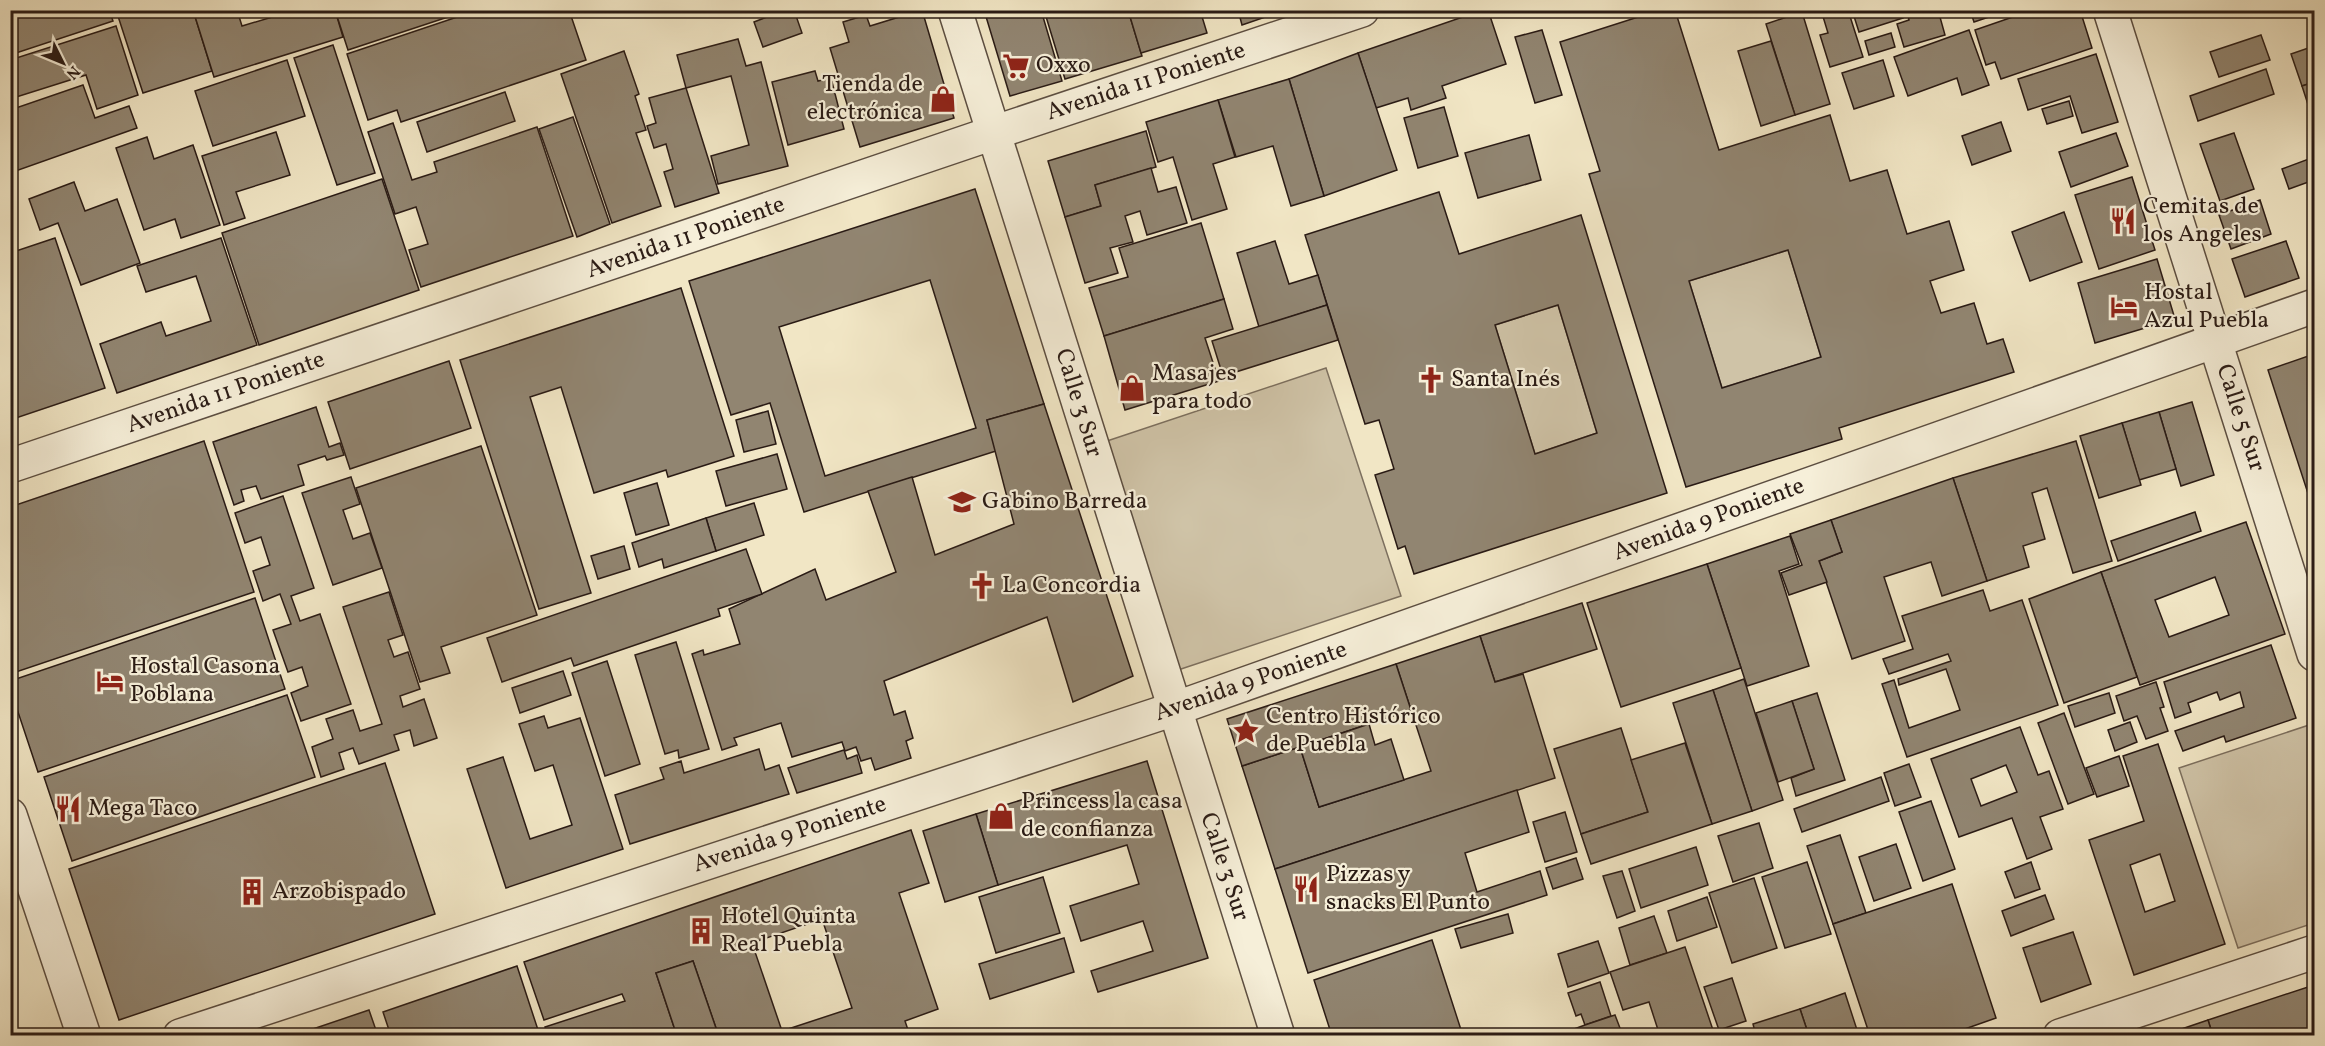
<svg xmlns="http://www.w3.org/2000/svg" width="2325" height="1046" font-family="Vollkorn,serif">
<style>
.green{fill:#cfc3a7;stroke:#7c6f5e;stroke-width:1.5}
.building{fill:#918571;stroke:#2a1b15;stroke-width:1.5;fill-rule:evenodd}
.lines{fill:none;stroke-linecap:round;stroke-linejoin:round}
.minor-casing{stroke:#5c4e41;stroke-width:36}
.minor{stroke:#f6efd9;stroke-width:33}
.labels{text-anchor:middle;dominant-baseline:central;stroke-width:4.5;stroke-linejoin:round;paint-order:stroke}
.poi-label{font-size:24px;fill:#2a1b15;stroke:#f6efd9;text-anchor:start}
.street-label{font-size:24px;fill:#2a1b15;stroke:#f6efd9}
</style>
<rect width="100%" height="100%" fill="#f1e6c5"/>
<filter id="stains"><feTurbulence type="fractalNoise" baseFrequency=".00333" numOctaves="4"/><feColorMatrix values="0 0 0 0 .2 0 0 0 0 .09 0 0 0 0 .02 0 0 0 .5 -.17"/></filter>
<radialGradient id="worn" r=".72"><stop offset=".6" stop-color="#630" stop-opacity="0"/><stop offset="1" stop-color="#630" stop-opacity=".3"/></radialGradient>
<g class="green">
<path d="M1788,250L1821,357L1722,388L1689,281Z"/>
<path d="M1558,305L1597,433L1535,454L1495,325Z"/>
<path d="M1326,368L1401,596L1169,673L1095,445Z"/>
<path d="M2309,725L2314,743V923L2238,948L2179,768Z"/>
</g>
<g class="building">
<path d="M10,10H109L113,21L10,55Z"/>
<path d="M116,10H193L212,71L143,93Z"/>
<path d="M193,10H237L242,26L279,15L277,10H335L343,37L214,77Z"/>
<path d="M335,10H446L448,17L348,50Z"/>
<path d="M478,10H569L586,60L401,122L397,110L368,120L347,54Z"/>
<path d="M785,10H794L802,33L763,47L754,22Z"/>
<path d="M922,10L954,118L860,147L830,48L849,42L843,22L866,15L870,26Z"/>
<path d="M984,10H1041L1062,81L1010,96Z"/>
<path d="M1044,10H1128L1142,56L1065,79Z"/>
<path d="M1128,10H1141L1142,14L1153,10H1200L1207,33L1141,53Z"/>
<path d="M1238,10H1286L1242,25Z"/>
<path d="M1483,10H1488L1506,64L1442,86L1446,98L1411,110L1408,98L1376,108L1358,53Z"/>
<path d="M1660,10H1675L1719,150L1830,115L1850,181L1887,170L1907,234L1949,221L1964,270L1930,281L1941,313L1974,303L1987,344L2003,339L2014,372L1839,428L1842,439L1686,487L1589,174L1600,171L1560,42ZM1788,250L1821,357L1722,388L1689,281Z"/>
<path d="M1763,10H1785L1765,17Z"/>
<path d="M1821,10H1848L1863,57L1830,67L1820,35L1828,33Z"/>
<path d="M1852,10H1900L1903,18L1859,32Z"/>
<path d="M1907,10H1938L1945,35L1904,47L1897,24L1909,20Z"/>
<path d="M1970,10H2004V12L1974,22Z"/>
<path d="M2033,10H2080L2092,48L2001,79L1995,62L1986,65L1975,30Z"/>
<path d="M1802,12L1830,104L1795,115L1766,24Z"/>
<path d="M116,26L138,95L97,109L86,75L10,99V60Z"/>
<path d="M1542,30L1562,95L1535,103L1515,37Z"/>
<path d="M1969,30L1989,85L1962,95L1957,78L1908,96L1894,57Z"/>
<path d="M1891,33L1895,47L1869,55L1865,41Z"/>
<path d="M2261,35L2270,60L2219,77L2210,52Z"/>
<path d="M738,39L746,66L761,62L788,166L718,184L711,156L749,145L731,76L686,88L677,55Z"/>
<path d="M1771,41L1795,115L1761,126L1738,51Z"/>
<path d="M333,45L375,173L337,185L294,58Z"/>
<path d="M2314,46V82L2302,86L2291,54Z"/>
<path d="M624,51L639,94L635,96L646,130L636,133L661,206L612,223L561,74Z"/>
<path d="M1358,53L1397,170L1324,196L1289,79Z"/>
<path d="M2096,54L2118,122L2082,133L2070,96L2028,110L2018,79Z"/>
<path d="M287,60L305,116L213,146L195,91Z"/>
<path d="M1883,60L1894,96L1854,109L1842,73Z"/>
<path d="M2266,69L2274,94L2198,121L2190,96Z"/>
<path d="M815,71L818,81L831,78L844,129L788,145L772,82Z"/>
<path d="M1289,79L1324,196L1291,206L1273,146L1236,157L1218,100Z"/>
<path d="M2314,82V116L2312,117L2302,86Z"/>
<path d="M83,85L95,118L129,106L137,128L10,173V110Z"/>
<path d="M686,88L719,193L675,207L664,172L673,169L666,144L654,148L647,126L656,123L649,98Z"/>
<path d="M505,92L515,121L427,152L417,122Z"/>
<path d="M1218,100L1235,157L1213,164L1227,209L1192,220L1173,157L1158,162L1146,122Z"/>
<path d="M2069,101L2073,116L2047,124L2042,109Z"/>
<path d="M1444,107L1458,156L1418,168L1404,118Z"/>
<path d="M573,117L610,224L577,237L539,129Z"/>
<path d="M2001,122L2011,151L1972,165L1962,136Z"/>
<path d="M393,123L412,180L437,172L434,162L537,127L573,236L421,287L409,250L428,244L416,207L395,214L368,132Z"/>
<path d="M1146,131L1156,167L1095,185L1101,206L1065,217L1048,161Z"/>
<path d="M276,132L290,175L236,192L245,218L224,225L202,156Z"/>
<path d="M2116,133L2128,166L2071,187L2059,152Z"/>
<path d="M2234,133L2254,189L2220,201L2200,144Z"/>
<path d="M1529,135L1541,180L1478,198L1465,153Z"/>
<path d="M147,137L154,159L193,145L220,225L181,238L175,219L144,230L116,148Z"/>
<path d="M2314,157V180L2289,189L2282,169Z"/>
<path d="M1151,168L1158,192L1176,187L1187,223L1147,235L1140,211L1125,216L1133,242L1110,248L1118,273L1085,283L1065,217L1101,206L1095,185Z"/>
<path d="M2132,177L2155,250L2099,269L2075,195Z"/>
<path d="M382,179L419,290L259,345L222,233Z"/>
<path d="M74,182L85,211L117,199L140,263L81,285L58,223L40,230L29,199Z"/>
<path d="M975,189L1044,404L987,420L996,451L804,512L770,403L731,415L689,281ZM930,280L976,428L825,476L779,327Z"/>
<path d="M1439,192L1459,254L1581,215L1667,493L1414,574L1405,546L1398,549L1375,475L1394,469L1379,420L1365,424L1305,235ZM1558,305L1597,433L1535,454L1495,325Z"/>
<path d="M2260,200L2271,234L2231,249L2219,215Z"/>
<path d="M2064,212L2082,262L2030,281L2012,232Z"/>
<path d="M1201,223L1224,299L1104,336L1089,288L1128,277L1119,248Z"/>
<path d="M55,238L105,388L10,420V253Z"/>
<path d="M221,238L257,345L117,393L100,344L161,322L166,336L211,321L196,276L146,292L137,266Z"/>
<path d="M1275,241L1289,284L1318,275L1327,305L1259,327L1237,253Z"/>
<path d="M2286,241L2299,278L2245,297L2232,259Z"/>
<path d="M2157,259L2175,319L2095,343L2078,283Z"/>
<path d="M681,288L734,456L668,477L666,470L594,493L561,387L530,397L591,593L539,609L460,360Z"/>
<path d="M1224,299L1233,329L1205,338L1219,381L1125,410L1104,336Z"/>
<path d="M1327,305L1338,340L1223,376L1212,341Z"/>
<path d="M2314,354V512L2268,370Z"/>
<path d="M449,361L471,428L350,469L328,402Z"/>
<path d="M2192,402L2214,475L2181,486L2159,412Z"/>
<path d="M1044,404L1133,676L1073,702L1047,617L884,681L894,715L905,711L913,738L906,741L911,758L875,770L871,758L861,761L856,747L845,751L842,742L792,757L781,723L734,738L737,745L722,750L692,654L703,650L704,655L740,644L729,609L815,569L826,600L896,572L868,491L912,477L935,555L1014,524L987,420Z"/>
<path d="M316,407L329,447L340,443L344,455L327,460L325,456L298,465L304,485L261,499L256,486L241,490L244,501L234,505L213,442Z"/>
<path d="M768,411L776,444L744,452L736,420Z"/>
<path d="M2159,412L2176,469L2139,480L2122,423Z"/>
<path d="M2122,423L2141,485L2099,498L2080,436Z"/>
<path d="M204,441L254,592L10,674V507Z"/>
<path d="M2076,441L2112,561L2073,573L2047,488L2032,493L2045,539L2023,546L2029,567L1987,581L1953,478Z"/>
<path d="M481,446L537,615L441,647L450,673L420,682L356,488Z"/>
<path d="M777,454L787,489L726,506L716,471Z"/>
<path d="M351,477L360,504L343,510L353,539L370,533L382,568L333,585L302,493Z"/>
<path d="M1953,478L1987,581L1942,596L1931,562L1884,577L1905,641L1852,659L1819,561L1842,552L1831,520Z"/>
<path d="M657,483L669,525L636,535L624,493Z"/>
<path d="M283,496L314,588L291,596L300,621L320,614L351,704L301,721L291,693L308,686L302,667L288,672L273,630L291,624L280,594L263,601L253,571L270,565L261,537L245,543L235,513Z"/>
<path d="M754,503L764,535L716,551L706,518Z"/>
<path d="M2195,512L2201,531L2118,561L2111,541Z"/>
<path d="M706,518L716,551L664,568L662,559L639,567L632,543Z"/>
<path d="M1831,520L1842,552L1819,561L1827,582L1789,595L1781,573L1802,565L1790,534Z"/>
<path d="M2246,522L2285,634L2140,685L2101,572ZM2215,577L2229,615L2169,637L2155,600Z"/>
<path d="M1790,536L1799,564L1779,571L1809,666L1747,686L1707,564Z"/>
<path d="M624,546L630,569L598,579L591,556Z"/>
<path d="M746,549L762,594L718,609L720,616L574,666L571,658L502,682L487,638Z"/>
<path d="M1707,564L1741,668L1621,707L1587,603Z"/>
<path d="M2101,572L2137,677L2064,703L2029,599Z"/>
<path d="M1983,590L1990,611L2022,600L2058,705L1907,757L1882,684L1894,680L1909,728L1960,710L1946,669L1899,685L1898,679L1951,661L1948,654L1889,674L1883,659L1913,649L1902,616Z"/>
<path d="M389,592L403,635L388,640L394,657L408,652L420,689L400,696L403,707L424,699L437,738L414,746L410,730L394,735L399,750L359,764L353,748L339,753L344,769L321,777L312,747L333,739L326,719L353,710L360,731L382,724L343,607Z"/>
<path d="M255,598L285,689L38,772L10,688V681Z"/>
<path d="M1582,603L1597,649L1495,682L1480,636Z"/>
<path d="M1480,636L1495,682L1523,674L1555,778L1275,869L1242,766L1300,747L1319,807L1431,771L1396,664Z"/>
<path d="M676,642L709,749L679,758L678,750L665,754L635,655Z"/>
<path d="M2271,645L2296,718L2226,742L2224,736L2183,751L2175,731L2244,707L2240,692L2220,700L2217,692L2188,703L2191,712L2175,718L2164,682Z"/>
<path d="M607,661L640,764L605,776L572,673Z"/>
<path d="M1396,664L1411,710L1242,766L1227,719Z"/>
<path d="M563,671L571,695L520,713L512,688Z"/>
<path d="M1744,679L1783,800L1752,811L1713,690Z"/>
<path d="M2156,682L2164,707L2160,708L2168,731L2146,739L2137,716L2124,721L2116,696Z"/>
<path d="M1713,690L1752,811L1712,824L1673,703Z"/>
<path d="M1817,693L1845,780L1796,796L1791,778L1814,769L1792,701Z"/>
<path d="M2109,693L2115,713L2075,727L2068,706Z"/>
<path d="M287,695L315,777L72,861L44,777Z"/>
<path d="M1792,701L1814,769L1778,782L1756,713Z"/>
<path d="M2064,713L2094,794L2068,804L2038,723Z"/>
<path d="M544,716L548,728L580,718L623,849L506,888L467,769L503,757L530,839L572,825L553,765L535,771L519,724Z"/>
<path d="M2130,722L2137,742L2115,751L2108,730Z"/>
<path d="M1369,724L1375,745L1391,739L1404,780L1319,807L1300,747Z"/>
<path d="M2020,727L2038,775L2049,771L2063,809L2040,817L2052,849L2027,859L2012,818L1959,837L1931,759ZM2006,765L2017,792L1981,806L1971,779Z"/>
<path d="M1621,728L1648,812L1581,834L1554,749Z"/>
<path d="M1685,743L1712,824L1591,864L1581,834L1648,812L1631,760Z"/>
<path d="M2158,744L2225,944L2134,975L2089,840L2144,821L2123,756ZM2160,854L2175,901L2145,912L2130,865Z"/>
<path d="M759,749L765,770L779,765L789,794L630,844L615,795L664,779L660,768L681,761L684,773Z"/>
<path d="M844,750L847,759L857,755L862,773L797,793L788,768Z"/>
<path d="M2119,756L2129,786L2097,797L2086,768Z"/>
<path d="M1147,761L1208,958L1098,992L1091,971L1153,951L1143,921L1081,941L1070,906L1139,884L1127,845L998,885L976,814Z"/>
<path d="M385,763L435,914L119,1020L69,869Z"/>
<path d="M1909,764L1921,797L1895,806L1884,773Z"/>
<path d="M1881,777L1889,801L1802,832L1794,809Z"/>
<path d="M1517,790L1529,832L1465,853L1477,892L1540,871L1547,895L1308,973L1275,869Z"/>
<path d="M1931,801L1955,869L1923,881L1899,812Z"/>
<path d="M1565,812L1577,852L1545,862L1533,822Z"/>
<path d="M976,814L998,885L945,902L923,831Z"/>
<path d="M1759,823L1773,868L1733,882L1718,836Z"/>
<path d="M911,830L929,883L899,893L938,1009L905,1021L910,1036H726L724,1029L717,1031L693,961L656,973L677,1036H548L545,1027L625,1001L622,994L544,1020L524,962ZM822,919L852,1008L782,1031L752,943Z"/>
<path d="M1840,835L1866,913L1833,924L1807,846Z"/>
<path d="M1896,844L1911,888L1874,901L1859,857Z"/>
<path d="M1696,847L1708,885L1641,908L1629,869Z"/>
<path d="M1576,858L1583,879L1553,889L1546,868Z"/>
<path d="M1807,862L1831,934L1785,948L1762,877Z"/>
<path d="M2031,862L2040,889L2015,898L2005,872Z"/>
<path d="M1622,871L1635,911L1617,918L1603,876Z"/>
<path d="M1043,877L1060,933L996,953L979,897Z"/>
<path d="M1754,878L1777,948L1732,963L1709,893Z"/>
<path d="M1952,884L1996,1018L1945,1036H1870L1833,924Z"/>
<path d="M2045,895L2054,919L2011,936L2002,911Z"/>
<path d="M1707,897L1717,927L1677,941L1668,911Z"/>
<path d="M1508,914L1513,933L1461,948L1455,929Z"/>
<path d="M1654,916L1667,953L1630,965L1619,928Z"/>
<path d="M2073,932L2091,984L2041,1002L2023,948Z"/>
<path d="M1064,938L1074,972L990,999L979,964Z"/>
<path d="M1432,940L1463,1036H1332L1314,980Z"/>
<path d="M1598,941L1609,973L1568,987L1558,954Z"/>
<path d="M1685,947L1715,1036H1660L1649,1002L1623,1010L1610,972Z"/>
<path d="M693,961L717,1031L724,1029L726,1036H677L656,973Z"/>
<path d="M517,966L540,1036H391L383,1012Z"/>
<path d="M1732,978L1746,1021L1719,1030L1704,987Z"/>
<path d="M1600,982L1611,1016L1585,1025L1581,1014L1576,1016L1568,993Z"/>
<path d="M2314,985V1036H2213L2208,1020Z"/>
<path d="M1845,993L1859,1036H1809L1800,1009Z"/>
<path d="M1800,1009L1809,1036H1756L1753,1024Z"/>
<path d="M369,1010L378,1036H309L307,1031Z"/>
<path d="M1615,1015L1623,1036H1555L1585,1025Z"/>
<path d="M2208,1020L2213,1036H2161Z"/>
</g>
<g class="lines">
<defs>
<g id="minor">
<path d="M955,10L1278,1036"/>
<path d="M2110,10L2314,654"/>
<path d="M10,466L993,133L1362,10"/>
<path d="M10,815L84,1036"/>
<path d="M180,1036L1174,709L2314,306"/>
<path d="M2060,1036L2314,952"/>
</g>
</defs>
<use href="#minor" class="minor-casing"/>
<use href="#minor" class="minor"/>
</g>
<defs>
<symbol id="supermarket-bare" viewBox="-9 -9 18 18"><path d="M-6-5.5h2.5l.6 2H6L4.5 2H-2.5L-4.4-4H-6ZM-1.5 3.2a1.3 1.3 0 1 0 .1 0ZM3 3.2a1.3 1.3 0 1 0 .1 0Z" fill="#8f2418" stroke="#f6efd9" stroke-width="2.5" paint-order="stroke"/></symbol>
<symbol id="shop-bare" viewBox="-9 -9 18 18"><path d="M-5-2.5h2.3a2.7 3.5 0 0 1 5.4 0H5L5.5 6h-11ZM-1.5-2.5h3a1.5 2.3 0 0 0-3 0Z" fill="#8f2418" stroke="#f6efd9" stroke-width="2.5" paint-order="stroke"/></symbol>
<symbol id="restaurant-bare" viewBox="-9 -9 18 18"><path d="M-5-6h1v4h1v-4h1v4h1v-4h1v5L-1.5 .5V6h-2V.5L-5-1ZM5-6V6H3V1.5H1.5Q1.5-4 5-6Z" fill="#8f2418" stroke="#f6efd9" stroke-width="2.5" paint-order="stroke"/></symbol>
<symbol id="hotel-bare" viewBox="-9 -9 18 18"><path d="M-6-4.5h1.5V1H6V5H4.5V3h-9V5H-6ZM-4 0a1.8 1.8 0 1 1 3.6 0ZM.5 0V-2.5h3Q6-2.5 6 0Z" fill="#8f2418" stroke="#f6efd9" stroke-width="2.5" paint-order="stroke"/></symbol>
<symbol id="church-bare" viewBox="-9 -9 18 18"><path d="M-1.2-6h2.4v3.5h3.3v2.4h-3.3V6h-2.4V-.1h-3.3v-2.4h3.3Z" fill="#8f2418" stroke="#f6efd9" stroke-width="2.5" paint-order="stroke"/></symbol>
<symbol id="school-bare" viewBox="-9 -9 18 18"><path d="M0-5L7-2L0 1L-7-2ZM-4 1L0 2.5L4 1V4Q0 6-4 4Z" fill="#8f2418" stroke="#f6efd9" stroke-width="2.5" paint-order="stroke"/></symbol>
<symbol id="sight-bare" viewBox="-9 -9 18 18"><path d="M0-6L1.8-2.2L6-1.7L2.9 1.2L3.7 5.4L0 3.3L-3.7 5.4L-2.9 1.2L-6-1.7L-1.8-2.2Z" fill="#8f2418" stroke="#f6efd9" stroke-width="2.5" paint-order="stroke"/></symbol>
<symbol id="building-bare" viewBox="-9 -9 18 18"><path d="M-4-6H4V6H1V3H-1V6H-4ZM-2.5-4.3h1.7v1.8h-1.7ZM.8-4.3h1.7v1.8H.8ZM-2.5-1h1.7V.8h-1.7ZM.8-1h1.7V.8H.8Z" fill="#8f2418" stroke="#f6efd9" stroke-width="2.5" paint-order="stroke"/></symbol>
</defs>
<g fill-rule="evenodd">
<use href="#supermarket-bare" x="997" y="47" width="38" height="38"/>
<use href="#shop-bare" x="924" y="80" width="38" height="38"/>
<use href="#restaurant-bare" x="2104" y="202" width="38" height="38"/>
<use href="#hotel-bare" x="2105" y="288" width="38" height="38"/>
<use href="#church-bare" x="1412" y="361" width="38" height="38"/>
<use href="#shop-bare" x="1113" y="369" width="38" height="38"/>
<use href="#school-bare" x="943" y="483" width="38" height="38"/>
<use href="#church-bare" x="963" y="567" width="38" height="38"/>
<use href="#hotel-bare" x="91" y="662" width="38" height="38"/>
<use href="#sight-bare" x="1227" y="712" width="38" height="38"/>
<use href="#restaurant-bare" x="49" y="790" width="38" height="38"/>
<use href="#shop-bare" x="982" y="797" width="38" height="38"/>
<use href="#restaurant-bare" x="1287" y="870" width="38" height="38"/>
<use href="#building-bare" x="233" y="873" width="38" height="38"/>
<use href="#building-bare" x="682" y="912" width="38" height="38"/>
</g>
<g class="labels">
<g class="poi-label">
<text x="1036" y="66">Oxxo</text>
<text x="923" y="85" text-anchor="end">Tienda de<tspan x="923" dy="28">electrónica</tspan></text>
<text x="2143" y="207">Cemitas de<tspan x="2143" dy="28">los Angeles</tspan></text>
<text x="2144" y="293">Hostal<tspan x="2144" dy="28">Azul Puebla</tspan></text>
<text x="1152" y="374">Masajes<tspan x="1152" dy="28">para todo</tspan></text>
<text x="1451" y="380">Santa Inés</text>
<text x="982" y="502">Gabino Barreda</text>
<text x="1002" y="586">La Concordia</text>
<text x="130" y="667">Hostal Casona<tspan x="130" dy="28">Poblana</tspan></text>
<text x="1266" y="717">Centro Histórico<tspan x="1266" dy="28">de Puebla</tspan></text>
<text x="1021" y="802">Princess la casa<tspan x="1021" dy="28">de confianza</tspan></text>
<text x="88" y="809">Mega Taco</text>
<text x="1326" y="875">Pizzas y<tspan x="1326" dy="28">snacks El Punto</tspan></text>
<text x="272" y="892">Arzobispado</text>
<text x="721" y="917">Hotel Quinta<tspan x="721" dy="28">Real Puebla</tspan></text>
</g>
<g class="street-label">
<text transform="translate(1146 82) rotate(-18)">Avenida 11 Poniente</text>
<text transform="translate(686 238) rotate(-19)">Avenida 11 Poniente</text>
<text transform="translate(226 393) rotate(-19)">Avenida 11 Poniente</text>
<text transform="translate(1078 403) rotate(73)">Calle 3 Sur</text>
<text transform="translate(2240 418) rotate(72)">Calle 5 Sur</text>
<text transform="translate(1709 520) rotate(-20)">Avenida 9 Poniente</text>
<text transform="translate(1251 682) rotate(-19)">Avenida 9 Poniente</text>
<text transform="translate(790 835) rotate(-18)">Avenida 9 Poniente</text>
<text transform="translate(1224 867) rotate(72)">Calle 3 Sur</text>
</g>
</g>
<rect width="2325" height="1046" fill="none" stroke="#f1e6c5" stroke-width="36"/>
<rect x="12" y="12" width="2301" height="1022" fill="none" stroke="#2a1b15" stroke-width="3"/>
<rect x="18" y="18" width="2289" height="1010" fill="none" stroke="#2a1b15" stroke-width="1.5"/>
<g transform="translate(63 63) rotate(133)" stroke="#f6efd9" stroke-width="4.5" paint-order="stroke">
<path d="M0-4.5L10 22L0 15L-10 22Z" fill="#2a1b15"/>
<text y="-9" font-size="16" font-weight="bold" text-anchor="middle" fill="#2a1b15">N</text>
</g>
<rect width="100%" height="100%" filter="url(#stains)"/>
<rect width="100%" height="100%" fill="url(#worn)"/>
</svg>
